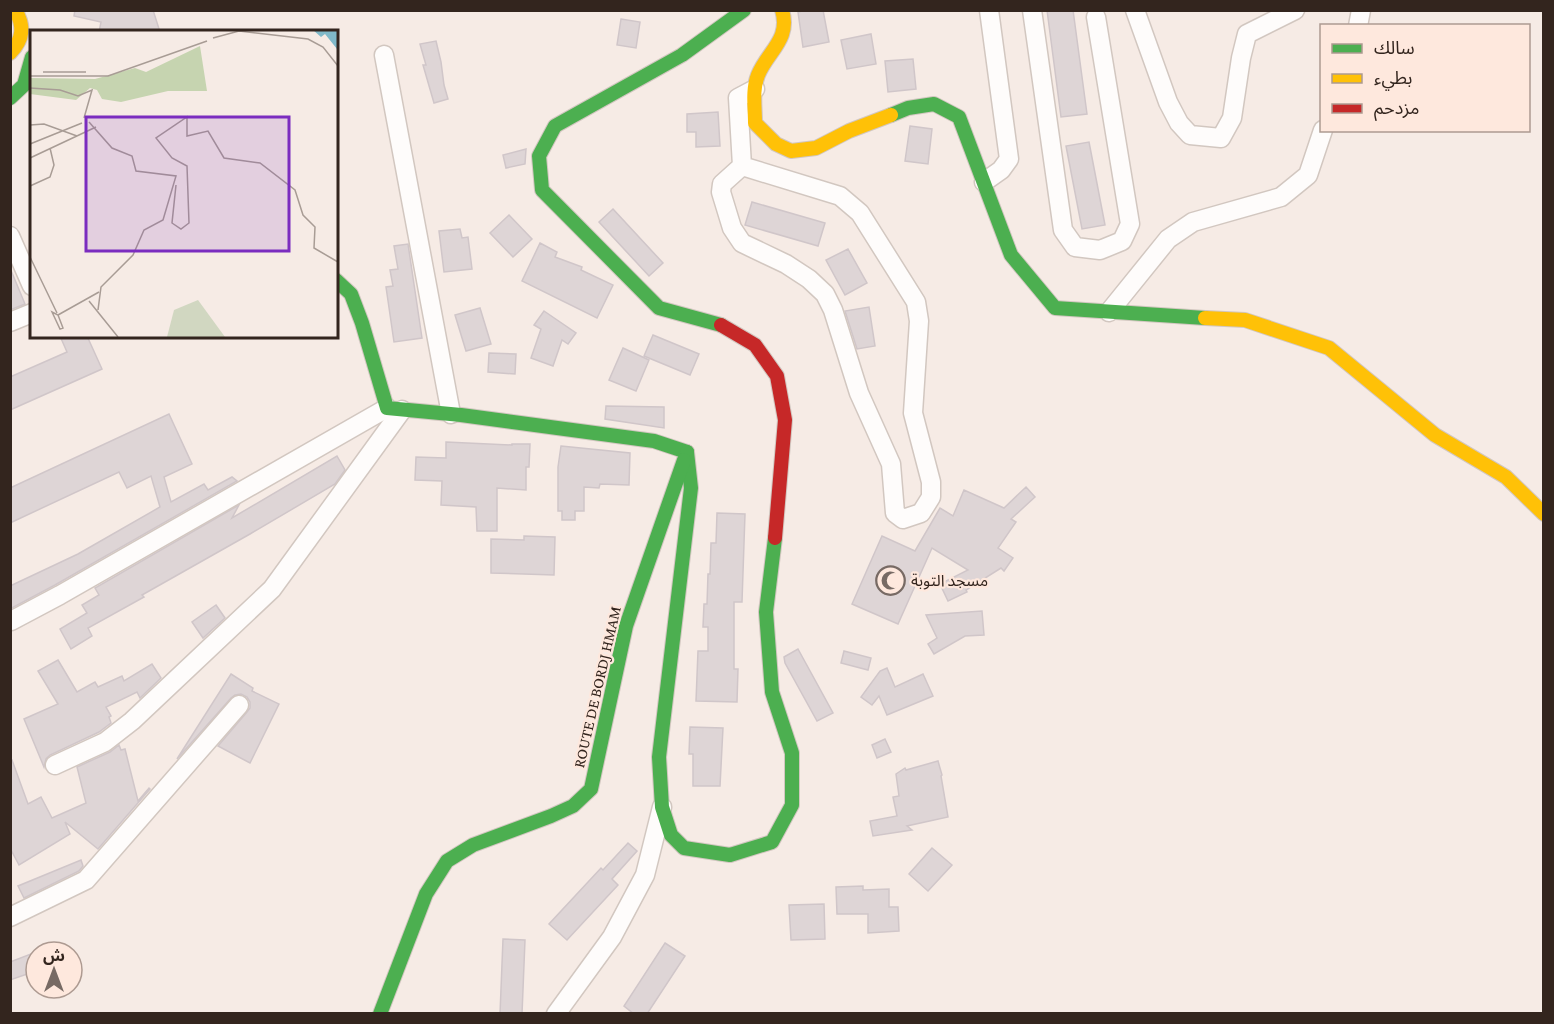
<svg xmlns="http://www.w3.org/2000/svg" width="1554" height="1024" font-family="'Crimson Pro','Noto Sans Arabic',serif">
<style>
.building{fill:#ded5d6;stroke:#d0c6c9;stroke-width:1.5}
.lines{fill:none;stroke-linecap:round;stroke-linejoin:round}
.street-casing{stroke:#d2c7c0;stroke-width:21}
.fast-casing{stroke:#d2c7c0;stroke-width:16}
.slow-casing{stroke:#d2c7c0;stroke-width:16}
.jam-casing{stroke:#d2c7c0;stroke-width:16}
.street{stroke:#fefcfb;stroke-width:18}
.fast{stroke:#4caf50;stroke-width:14}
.slow{stroke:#ffc107;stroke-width:14}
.jam{stroke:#c62828;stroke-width:14}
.labels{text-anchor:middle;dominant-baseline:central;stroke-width:4.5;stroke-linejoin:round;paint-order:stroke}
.poi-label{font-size:16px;fill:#33251e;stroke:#fee8dd;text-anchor:start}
.street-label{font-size:16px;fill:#33251e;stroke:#fee8dd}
.inset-road{fill:none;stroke:#a89c95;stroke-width:1.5}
.view{fill:#7b2cbf;fill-opacity:0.15;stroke:#7b2cbf;stroke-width:3}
.inset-edge{fill:none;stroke:#33251e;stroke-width:3}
</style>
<rect width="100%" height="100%" fill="#f6ebe5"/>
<g class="building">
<path d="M75,10H153L160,32H99L101,22L74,16Z"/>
<path d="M807,10H823L829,42L803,47L798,12Z"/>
<path d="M1047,10H1073L1087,114L1061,117Z"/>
<path d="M621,19L640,22L636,48L617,45Z"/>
<path d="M871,34L876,64L847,69L841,40Z"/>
<path d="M436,41L441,62L444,85L448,99L434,103L423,65H426L420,44Z"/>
<path d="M913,59L916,89L888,92L885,61Z"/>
<path d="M718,112L720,146L696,147V132H687V114Z"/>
<path d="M910,126L932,129L928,164L905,161Z"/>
<path d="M1089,142L1105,225L1082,229L1066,146Z"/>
<path d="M526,149L525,164L506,168L503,155Z"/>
<path d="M752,202L825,223L818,246L745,225Z"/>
<path d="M613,209L663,263L649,276L599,222Z"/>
<path d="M509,215L532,239L513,257L490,233Z"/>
<path d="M460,229L462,238L468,237L472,269L444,272L439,231Z"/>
<path d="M540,243L557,252L555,257L582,267L581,270L613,285L597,318L522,281Z"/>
<path d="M408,244L422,338L394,342L386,287L393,286L390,270L398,269L394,246Z"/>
<path d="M848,249L867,283L845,295L826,260Z"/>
<path d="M10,268L25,304L10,310Z"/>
<path d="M869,307L875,346L857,349L845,311Z"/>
<path d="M480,308L491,344L466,351L455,315Z"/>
<path d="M544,311L576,333L568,344L562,340L553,366L531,358L541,329L534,325Z"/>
<path d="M653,335L699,354L690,375L644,356Z"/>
<path d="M60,336H87L102,369L10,410V377L67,352Z"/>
<path d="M623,348L649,360L636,391L609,380Z"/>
<path d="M489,353L516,354L515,374L488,372Z"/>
<path d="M606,406L664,407V428L605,419Z"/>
<path d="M169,414L192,464L164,477L171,502L204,484L208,490L232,477L237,481L55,585L10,609V586L78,554L160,507L151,476L127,488L119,472L10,523V488Z"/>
<path d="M446,442L512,445V444H530L529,467H526V490L497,488V531H477L476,507L441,505L442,481L415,480L416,457L446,458Z"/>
<path d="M561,446L630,453L629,485L600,484L599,488L584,487V511H575V520H562V511H558V467Z"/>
<path d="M337,456L345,470L335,484L250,534L142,595L144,597L88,628L92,636L71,649L60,629L87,613L82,605L99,595L95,588L239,505L232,518Z"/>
<path d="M1026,487L1035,497L1011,519L1016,522L998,548L1013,558L1004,571L1001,568L966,590L967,592L948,601L940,584L968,570L932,548L898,624L852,604L882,536L915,551L940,508L953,516L964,490L1004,508Z"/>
<path d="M717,513L745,514L742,602H734V669H738L737,702L696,701L698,651H708V627H703L704,604H707L708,574H710L711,543H716Z"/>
<path d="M524,536L555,537L554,575L491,573V539L524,540Z"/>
<path d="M216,605L225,618L203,638L192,622Z"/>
<path d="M982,611L984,635L965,636L934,654L928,644L937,638L926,615Z"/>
<path d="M798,649L833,713L817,721L785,663L784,657Z"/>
<path d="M844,651L871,658L868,670L841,663Z"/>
<path d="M58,660L77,692L95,682L98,687L122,676L124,681L152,664L161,678L140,698L137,692L106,707L111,716L109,717L111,723L99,732L50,755L46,759L44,767L24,719L58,704L38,671Z"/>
<path d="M887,668L895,687L923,674L933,696L887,715L879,696L872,705L861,697L880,671Z"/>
<path d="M231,674L253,688L252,691L279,704L250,763L218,746L247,712L250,708V702L247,697L241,694L235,695L231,698L177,759Z"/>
<path d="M690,727L723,728L720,786H693V754H689Z"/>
<path d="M885,739L891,752L877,758L872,745Z"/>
<path d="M119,745L121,750L125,749L138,801L149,788L150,789L98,849L65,822L70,834L19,865L10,848V761L12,760L28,804L41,797L52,818L86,803L77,767L110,752Z"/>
<path d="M938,761L942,775L941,776L948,817L907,826L912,830L873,836L870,821L897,816L893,797L899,796L896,774L905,768L906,770Z"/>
<path d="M628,843L637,851L612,879L618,885L567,940L549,924L601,868L603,870Z"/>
<path d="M932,848L952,865L928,891L909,874Z"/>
<path d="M81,860L83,866L79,871L24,898L18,886Z"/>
<path d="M863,886V890L889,889V907H898L899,931L868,933V914H837L836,887Z"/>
<path d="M824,904L825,939L791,940L789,905Z"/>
<path d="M503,939L525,940L522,1014H500Z"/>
<path d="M665,943L685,956L647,1014H634L624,1006Z"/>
<path d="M36,952V971L10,980V962Z"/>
</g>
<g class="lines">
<defs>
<g id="street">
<path d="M1032,10L1063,230L1075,247L1100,250L1122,241L1130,224L1096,17"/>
<path d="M1135,10L1168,102L1179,123L1190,135L1221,138L1232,118L1241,58L1247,34L1295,10"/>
<path d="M1358,26L1361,10"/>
<path d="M384,55L451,414"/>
<path d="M742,166L722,184L721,192L732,228L742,243L786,264L809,279L825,294L833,310L859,393L891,464L895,513L903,519L921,513L931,497V482L913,413L919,321L916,302L860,213L840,196L742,166L738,98L755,89"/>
<path d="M984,182L1001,170L1009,159L989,10"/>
<path d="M10,236L32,286"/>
<path d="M1109,312L1168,239L1193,222L1281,197L1308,175L1323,130"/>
<path d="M10,322L32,313"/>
<path d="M11,621L60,595L387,408"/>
<path d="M55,765L105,742L132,721L272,589L402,410"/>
<path d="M10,917L86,880L239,705"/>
<path d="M556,1014L612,937L645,875L662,807"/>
</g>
<g id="fast">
<path d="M10,98L24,85L32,57"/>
<path d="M891,115L908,108L934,104L959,117L1011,255L1055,308L1205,318"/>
<path d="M336,280L351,294L362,323L387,408L461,415L654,441L687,452"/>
<path d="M721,325L659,308L542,190L539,156L555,126L682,55L744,10"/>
<path d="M687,452L691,488L659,757L662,807L671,835L684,848L730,855L772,842L792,805V753L772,692L766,612L775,538"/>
<path d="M380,1014L426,894L447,861L473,845L551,816L573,806L591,789L626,626L684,460"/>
</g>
<g id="slow">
<path d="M782,10C791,39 768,51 758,75C752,90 755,107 755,123L776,144L791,151L816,148L849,131L891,115"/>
<path d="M10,53C23,40 25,26 15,10"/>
<path d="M1205,318L1245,320L1329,348L1435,435L1506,477L1544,514"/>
</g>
<path id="jam" d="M721,325L755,345L777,376L785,420L775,538"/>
</defs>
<use href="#street" class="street-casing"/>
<use href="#fast" class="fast-casing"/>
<use href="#slow" class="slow-casing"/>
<use href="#jam" class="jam-casing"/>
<use href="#street" class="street"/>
<use href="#fast" class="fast"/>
<use href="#slow" class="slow"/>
<use href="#jam" class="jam"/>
</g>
<defs>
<symbol id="mosque-ring" viewBox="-11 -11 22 22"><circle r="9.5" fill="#fee8dd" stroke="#776a64" stroke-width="1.5"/><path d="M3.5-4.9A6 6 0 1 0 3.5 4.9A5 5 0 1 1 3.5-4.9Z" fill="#776a64"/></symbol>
</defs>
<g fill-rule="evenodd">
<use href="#mosque-ring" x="874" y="564" width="33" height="33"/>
</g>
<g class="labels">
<g class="poi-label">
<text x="911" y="580">مسجد التوبة</text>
</g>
<g class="street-label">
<text transform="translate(597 687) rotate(-77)">ROUTE DE BORDJ HMAM</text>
</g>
</g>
<g transform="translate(30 30)">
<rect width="308" height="308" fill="#f6ebe5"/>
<path d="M168,270L195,307H137L144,280Z" fill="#d1d7c1"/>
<path d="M170,16L177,61H138L91,72L72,69L67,60L60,58L46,70L0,64V48L65,49L105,38L116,42Z" fill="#c6d4b0"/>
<path d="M283,0H307V19L295,4L291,7Z" fill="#80b9c9"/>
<path class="inset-road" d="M183,8L209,1L278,9L293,17L308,36M13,42H56M0,46H78L177,11M0,58L30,60L48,66L62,60L54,88M59,92L82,118L102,126L106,141L146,146L133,190L114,200L103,225L71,257L68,280M0,95L14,94L47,106M0,114L52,93M0,128L66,97M146,155L142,193L151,199L159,193L157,136L142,128L126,108L157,87V106L178,101L194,128L230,133L265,160L273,185L285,197L284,218L308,232M0,156L20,147L24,135L20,118M0,227L27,283M59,271L88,307M22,282L28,285L33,298L30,299ZM28,285L69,262"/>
<path class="view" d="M56,87H259V221H56Z"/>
<rect width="308" height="308" class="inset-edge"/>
</g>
<rect width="1554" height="1024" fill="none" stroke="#33251e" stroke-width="24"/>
<rect x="1320" y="24" width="210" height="108" fill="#fee8dd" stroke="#ad9a91" stroke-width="1.5"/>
<rect x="1332" y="44" width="30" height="9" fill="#4caf50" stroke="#ad9a91" stroke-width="1.5"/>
<text x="1374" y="54" font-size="18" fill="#33251e">سالك</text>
<rect x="1332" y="74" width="30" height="9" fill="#ffc107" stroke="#ad9a91" stroke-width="1.5"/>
<text x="1374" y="84" font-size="18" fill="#33251e">بطيء</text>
<rect x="1332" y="104" width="30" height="9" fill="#c62828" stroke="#ad9a91" stroke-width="1.5"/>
<text x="1374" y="114" font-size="18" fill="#33251e">مزدحم</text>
<g transform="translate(54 970)"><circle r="28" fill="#fee8dd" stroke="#ad9a91" stroke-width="1.5"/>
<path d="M0-4.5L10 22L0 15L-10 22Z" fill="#776a64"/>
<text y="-9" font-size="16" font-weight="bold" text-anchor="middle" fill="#33251e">ش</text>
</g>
</svg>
